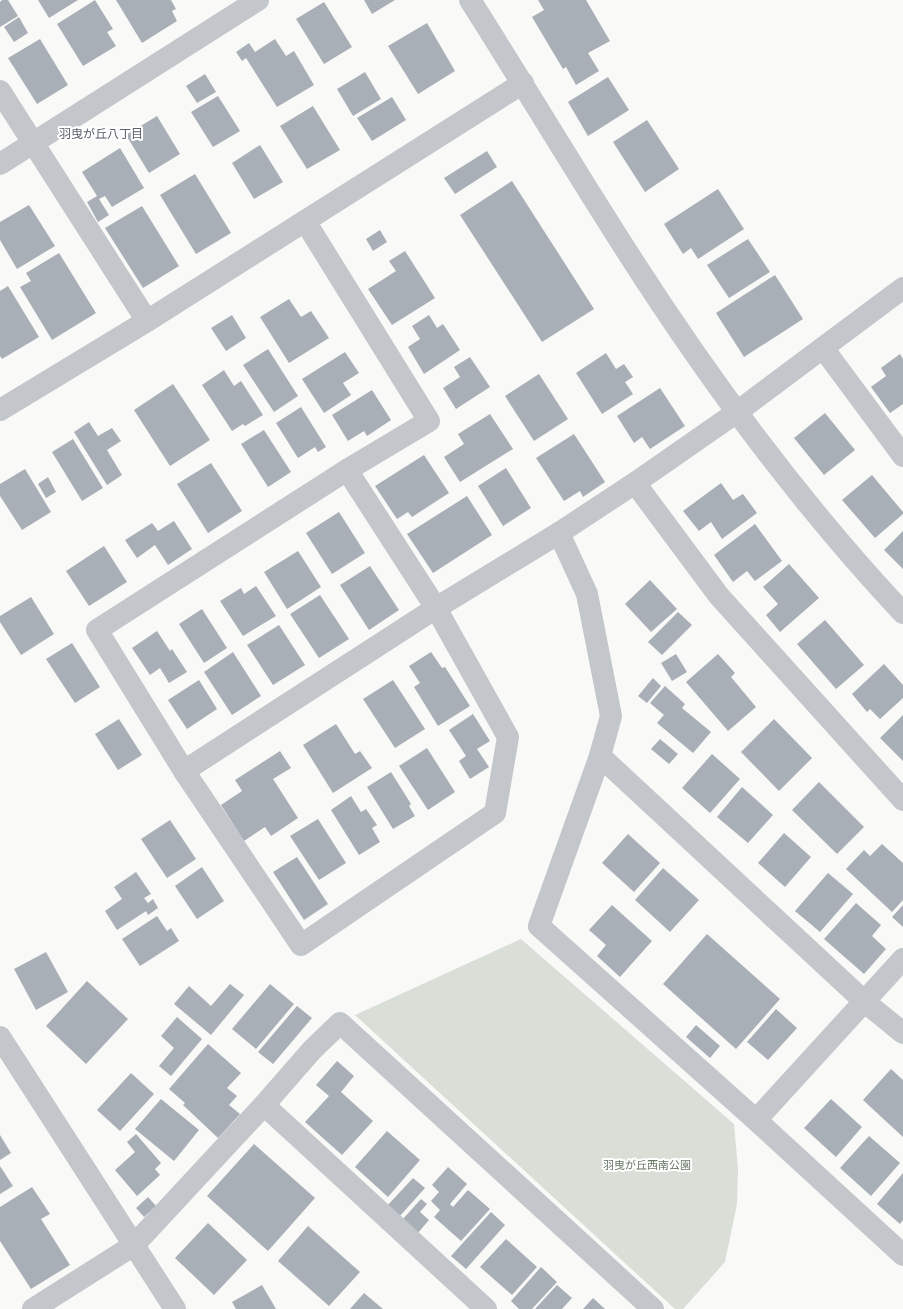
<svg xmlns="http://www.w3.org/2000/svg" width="903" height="1309" font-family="Signika,'Noto Sans JP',sans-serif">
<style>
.green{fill:#d9ded7}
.building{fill:#a9afb6}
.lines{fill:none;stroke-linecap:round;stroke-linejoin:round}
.minor{stroke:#c3c6ca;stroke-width:22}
.labels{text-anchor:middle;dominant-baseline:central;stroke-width:4;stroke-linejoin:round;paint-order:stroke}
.park-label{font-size:11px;fill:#677866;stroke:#fff}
.neighbourhood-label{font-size:12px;fill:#59616b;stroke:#fff}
</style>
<rect width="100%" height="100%" fill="#f9f9f8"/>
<path class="green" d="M521,939L734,1124L738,1169L737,1204L725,1262L683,1309H675L355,1015Z"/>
<g class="building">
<path d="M2,0H8L18,16L0,27V2Z"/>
<path d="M38,0H78L49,18Z"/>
<path d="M95,0L113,29L107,32L116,46L83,66L57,24Z"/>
<path d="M116,0H171L176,9L172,11L177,21L142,43Z"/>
<path d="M364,0H395L372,14Z"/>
<path d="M538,0H586L610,41L588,53L599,71L576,85L566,67L563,69L532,17L544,10Z"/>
<path d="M324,2L352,47L324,64L296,19Z"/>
<path d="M19,17L28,33L14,42L4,27Z"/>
<path d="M427,23L455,71L418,94L388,46Z"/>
<path d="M40,39L68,85L37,104L8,58Z"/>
<path d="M275,39L286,56L294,51L314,85L277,107L246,58L242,61L236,52L249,43L255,52Z"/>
<path d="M365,72L381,99L353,116L337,89Z"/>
<path d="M205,74L216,92L197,103L186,86Z"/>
<path d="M608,77L629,110L588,136L568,102Z"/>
<path d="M218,96L240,131L213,147L191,112Z"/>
<path d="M392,97L406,120L372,141L357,118Z"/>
<path d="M313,106L340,150L307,169L280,126Z"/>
<path d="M157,116L180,154L149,173L126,135Z"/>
<path d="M647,120L679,169L645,192L613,142Z"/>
<path d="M260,145L283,182L254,199L232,163Z"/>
<path d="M120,148L144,188L112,207L105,196L99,199L109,215L98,222L87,202L97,196L82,172Z"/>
<path d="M487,151L497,167L455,194L444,178Z"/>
<path d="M195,174L231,233L196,254L160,195Z"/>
<path d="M512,181L594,309L542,342L460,215Z"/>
<path d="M718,189L744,229L698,259L691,248L683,254L664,224Z"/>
<path d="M29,205L55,246L17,269L0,240V222Z"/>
<path d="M142,206L179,266L143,288L105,228Z"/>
<path d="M380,230L387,242L373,251L366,239Z"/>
<path d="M748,239L770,272L729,298L707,265Z"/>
<path d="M405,251L435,298L392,325L368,289L396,271L389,261Z"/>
<path d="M59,253L96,313L52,340L20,287L31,281L26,273Z"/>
<path d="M775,275L803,319L744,357L716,313Z"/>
<path d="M8,286L39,337L2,359L0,356V291Z"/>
<path d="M289,299L301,317L311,311L329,338L289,363L260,317Z"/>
<path d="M232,315L246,338L226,351L211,328Z"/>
<path d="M429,315L437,328L443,324L460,350L424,374L408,347L420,339L412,326Z"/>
<path d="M268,349L298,396L274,412L243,365Z"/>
<path d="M345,352L359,373L343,383L351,395L324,413L302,379Z"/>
<path d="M606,353L616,369L624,364L633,377L625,382L633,394L602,414L576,373Z"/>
<path d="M900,354L903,359V404L890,413L871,387L886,376L881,368Z"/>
<path d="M470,357L490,387L456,409L443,388L460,377L454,367Z"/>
<path d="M224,370L234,386L241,381L263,415L245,426L243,424L232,431L202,385Z"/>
<path d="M539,374L568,419L534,441L505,396Z"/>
<path d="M173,384L210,440L170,466L134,410Z"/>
<path d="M660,388L685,426L650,449L642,437L634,443L617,416Z"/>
<path d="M372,390L391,420L367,436L364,431L348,441L332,415Z"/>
<path d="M301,407L326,447L318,452L315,447L298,458L276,423Z"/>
<path d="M825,413L855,450L824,475L794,438Z"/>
<path d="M490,414L513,449L460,482L444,457L464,444L458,434Z"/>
<path d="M89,422L98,436L112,428L121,441L107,450L122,475L107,485L74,432Z"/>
<path d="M264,430L291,472L268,487L241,444Z"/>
<path d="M574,434L605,482L583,497L580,491L564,501L536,458Z"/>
<path d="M73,439L103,488L82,501L52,452Z"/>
<path d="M424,455L449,493L412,517L408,512L397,519L375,486Z"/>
<path d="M211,463L242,511L208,533L177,484Z"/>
<path d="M506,468L531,508L503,526L478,486Z"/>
<path d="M25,469L51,512L22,530L0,496V484Z"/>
<path d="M872,475L903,512V514L875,538L842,500Z"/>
<path d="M48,477L56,492L46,498L38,484Z"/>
<path d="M721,483L733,500L743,494L757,513L722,539L711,522L699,531L683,511Z"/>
<path d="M467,496L492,535L433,573L407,534Z"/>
<path d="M339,512L365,553L332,574L306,533Z"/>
<path d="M174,521L192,549L168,565L155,545L137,558L125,540L152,523L158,531Z"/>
<path d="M755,524L782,561L755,581L747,571L733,582L714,555Z"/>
<path d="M903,531V569L884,550Z"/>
<path d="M104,546L127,582L89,606L66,571Z"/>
<path d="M298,551L321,587L287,609L264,572Z"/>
<path d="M789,564L819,598L780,632L766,615L778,604L763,587Z"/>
<path d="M370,566L399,610L369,630L340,585Z"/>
<path d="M650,580L677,609L651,632L625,604Z"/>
<path d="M256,586L276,616L243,636L220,601L241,588L244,594Z"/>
<path d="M320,595L349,639L319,658L290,614Z"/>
<path d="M31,597L54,634L21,655L0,622V616Z"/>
<path d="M202,609L227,648L204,663L179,624Z"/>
<path d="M678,612L692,625L662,655L648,642Z"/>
<path d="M825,620L864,665L836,689L797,644Z"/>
<path d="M279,625L305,665L273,685L247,645Z"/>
<path d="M157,631L170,651L172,649L187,672L169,683L160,668L150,675L132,648Z"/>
<path d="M72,643L100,687L75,703L46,659Z"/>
<path d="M233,652L261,696L232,715L204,672Z"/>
<path d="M431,652L442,668L445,667L470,706L438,726L414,687L420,683L409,666Z"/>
<path d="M676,654L687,672L672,681L661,663Z"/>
<path d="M718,654L735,673L731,677L756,707L728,731L686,682Z"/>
<path d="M884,664L903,685V698L880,719L870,709L867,712L852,694Z"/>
<path d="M653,678L661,686L647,703L638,696Z"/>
<path d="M199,680L217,709L187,729L168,700Z"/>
<path d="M393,680L425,729L395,748L363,699Z"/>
<path d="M665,686L685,704L682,708L711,732L693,753L657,723L664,715L650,703Z"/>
<path d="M473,714L490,741L477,749L489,767L470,779L459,761L466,756L449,730Z"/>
<path d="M903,715V761L880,738Z"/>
<path d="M119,719L142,755L118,770L95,734Z"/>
<path d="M774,719L812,758L779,791L741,752Z"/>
<path d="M336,724L355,754L360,751L372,768L333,793L303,745Z"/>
<path d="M660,739L678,754L669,764L651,749Z"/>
<path d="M427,748L455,792L428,810L399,766Z"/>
<path d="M280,751L291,768L273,779L298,818L271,836L265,827L244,841L221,805L242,791L235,780Z"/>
<path d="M712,754L740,779L710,813L682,788Z"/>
<path d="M391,772L411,804L409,806L415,816L393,829L367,787Z"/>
<path d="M819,782L864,827L837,854L792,810Z"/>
<path d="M742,787L773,815L748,843L717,817Z"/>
<path d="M351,796L361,812L366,809L377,825L372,828L380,842L359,855L331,810Z"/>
<path d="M318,819L346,863L319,880L290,836Z"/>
<path d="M170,820L196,859L167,878L141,839Z"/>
<path d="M784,833L811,857L785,887L758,863Z"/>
<path d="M628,834L660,863L634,892L602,863Z"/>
<path d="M882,844L903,863V900L892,912L846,869L864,850L870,856Z"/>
<path d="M297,857L328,904L304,920L273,872Z"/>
<path d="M202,867L224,901L197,919L175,886Z"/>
<path d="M663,868L699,900L670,932L635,900Z"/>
<path d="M136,872L151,894L144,898L148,903L153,899L158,908L148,915L146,911L117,930L105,911L122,899L114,887Z"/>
<path d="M828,873L853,894L820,932L795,911Z"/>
<path d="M856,903L881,925L872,936L886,949L864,974L824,939Z"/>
<path d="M612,905L652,941L620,977L597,956L606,945L589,930Z"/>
<path d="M903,905V927L892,917Z"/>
<path d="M157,916L167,931L171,928L179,941L140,966L122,939Z"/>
<path d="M707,934L780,999L736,1049L663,984Z"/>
<path d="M46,952L68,992L36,1010L14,969Z"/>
<path d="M87,981L128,1019L86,1064L46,1026Z"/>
<path d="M230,984L244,995L211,1035L174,1004L189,986L211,1006Z"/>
<path d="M270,984L294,1004L256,1049L232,1029Z"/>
<path d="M297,1006L312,1018L273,1064L258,1052Z"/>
<path d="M776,1009L797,1028L768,1060L747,1042Z"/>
<path d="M177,1017L202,1039L171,1076L159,1066L174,1048L161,1036Z"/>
<path d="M696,1025L720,1046L710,1058L686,1037Z"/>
<path d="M208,1044L241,1073L227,1088L237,1096L229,1105L240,1114L218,1138L183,1105L185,1103L169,1089Z"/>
<path d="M337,1061L354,1076L341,1092L373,1121L342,1155L305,1122L329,1096L316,1085Z"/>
<path d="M891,1069L903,1080V1137L863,1100Z"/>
<path d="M131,1073L154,1094L120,1131L97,1110Z"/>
<path d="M161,1099L199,1130L174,1161L135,1129Z"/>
<path d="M831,1099L862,1127L836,1157L804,1128Z"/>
<path d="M387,1131L420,1160L388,1197L355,1167Z"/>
<path d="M136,1134L161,1163L155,1169L160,1175L137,1196L115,1170L135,1152L127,1142Z"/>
<path d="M0,1135L11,1153L0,1160Z"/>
<path d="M869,1136L900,1163L871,1196L840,1168Z"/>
<path d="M254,1144L315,1198L268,1251L207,1196Z"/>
<path d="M0,1166L13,1186L0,1194Z"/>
<path d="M448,1167L467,1184L450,1204L453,1207L468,1190L490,1209L461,1241L434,1217L440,1210L431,1201L439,1192L432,1185Z"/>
<path d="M903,1173V1220L900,1224L877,1204Z"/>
<path d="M413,1178L425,1188L399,1217L387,1206Z"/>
<path d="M32,1187L50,1214L41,1219L70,1265L31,1289L0,1241V1207Z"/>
<path d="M148,1197L156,1206L144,1217L136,1208Z"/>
<path d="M421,1199L427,1204L420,1212L429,1220L417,1234L402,1220Z"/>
<path d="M491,1212L505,1225L466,1269L451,1256Z"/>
<path d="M208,1223L247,1260L214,1295L175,1258Z"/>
<path d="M308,1226L360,1272L329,1306L278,1261Z"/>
<path d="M506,1239L537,1267L512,1295L480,1267Z"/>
<path d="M541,1267L557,1282L532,1309H519L511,1301Z"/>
<path d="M262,1285L276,1309H236L232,1302Z"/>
<path d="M557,1285L572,1298L562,1309H535Z"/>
<path d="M364,1293L383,1309H350Z"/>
<path d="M593,1298L605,1309H583Z"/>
</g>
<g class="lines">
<g class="minor">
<path d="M470,0C523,83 573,168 626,250C707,377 800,503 903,613"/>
<path d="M0,91L147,321"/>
<path d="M0,164L258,0"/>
<path d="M305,221L429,421L347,470"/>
<path d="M823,348L903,456"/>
<path d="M0,410L147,321L523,83"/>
<path d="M347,470L436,608L508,737L495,813L301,945L184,771L97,630Z"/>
<path d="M635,483L719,596L903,800"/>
<path d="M559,533L587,594L611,716L600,756L539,926L756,1120L903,1255"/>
<path d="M600,756L865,1002L903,1033"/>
<path d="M184,771L436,608L559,533L635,483L737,412L903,288"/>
<path d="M0,1037L175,1309"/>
<path d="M264,1105L486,1309"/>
<path d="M756,1120L903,959"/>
<path d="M33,1309L134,1245L264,1105L312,1050L340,1023L653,1309"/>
</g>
</g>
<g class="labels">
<g class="park-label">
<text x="647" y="1165">羽曳が丘西南公園</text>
</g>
<g class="neighbourhood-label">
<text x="101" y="134">羽曳が丘八丁目</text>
</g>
</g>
</svg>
